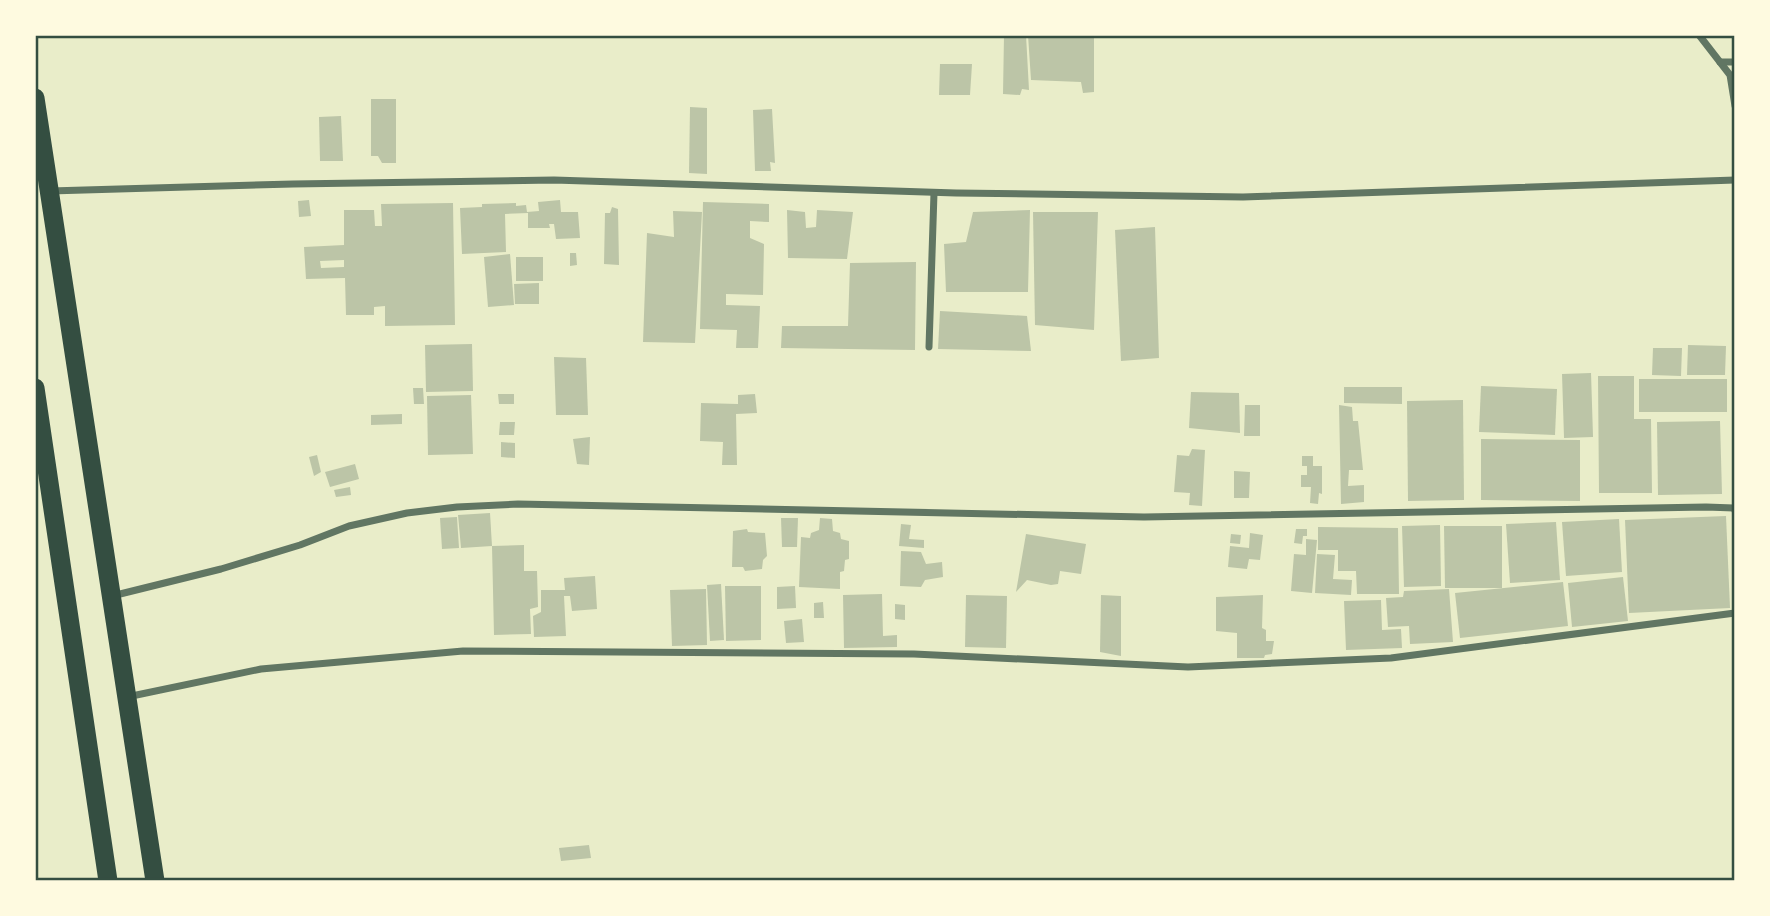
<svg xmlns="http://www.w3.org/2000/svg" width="1770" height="916" font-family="'Sofia Sans Condensed',sans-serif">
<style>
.building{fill:#bcc5a7;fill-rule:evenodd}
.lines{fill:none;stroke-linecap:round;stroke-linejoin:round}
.minor{stroke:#617663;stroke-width:7}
.trunk{stroke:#344e41;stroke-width:19}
.neatline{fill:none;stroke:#344e41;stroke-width:2.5}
</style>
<rect width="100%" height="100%" fill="#e9edc9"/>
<g class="building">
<path d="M1004,35H1026L1029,90L1022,89L1020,95L1003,94Z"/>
<path d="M1028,35H1094V92L1083,93L1081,82L1031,80Z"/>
<path d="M940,64H972L970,95H939Z"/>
<path d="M371,99H396V163H382L378,156H371Z"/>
<path d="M690,107L707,108V174L689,173Z"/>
<path d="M772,109L775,163L770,162L771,171H755L753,110Z"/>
<path d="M341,116L343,161H320L319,117Z"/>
<path d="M309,200L311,216L299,217L298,201Z"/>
<path d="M560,200L561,212H578L580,238L556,239L554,224H549L550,228H528V213L505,214L506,252L462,254L460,208L482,207V204L516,203V206L526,205L527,212L539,211L538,202Z"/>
<path d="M703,202L769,204V222L750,221V238L764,244L763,295L726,294V305L760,306L758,348H736L737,330L700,329Z"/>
<path d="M453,203L455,325L385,326V306L374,307V315H346L345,278L306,279L304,247L344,245V210H374L375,226H382L381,204ZM344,260V267L321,268L320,261Z"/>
<path d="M612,207L618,209L619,265L604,264L605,213H610Z"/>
<path d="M787,210L805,212L806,228L816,227L817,210L853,212L847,259L788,258Z"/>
<path d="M1030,210L1028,292H946L944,244L966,242L973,212Z"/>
<path d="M673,211L702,212L695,343L643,342L647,233L674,237Z"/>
<path d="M1033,212H1098L1094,330L1035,325Z"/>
<path d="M1155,227L1159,358L1121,361L1115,230Z"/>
<path d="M570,253H576L577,265L570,266Z"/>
<path d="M510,254L514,305L488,307L484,257Z"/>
<rect x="516" y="257" width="27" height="24"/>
<path d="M916,262L915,350L781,348L782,326H848L850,263Z"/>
<path d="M539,283V304H515L514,284Z"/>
<path d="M940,311L1027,316L1031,351L938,349Z"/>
<path d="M472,344L473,391L426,392L425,345Z"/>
<path d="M1688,345L1726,346L1725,375H1687Z"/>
<path d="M1653,348H1682L1681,376L1652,375Z"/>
<path d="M554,357L586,358L588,415H556Z"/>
<path d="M1591,373L1593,437L1564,438L1562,374Z"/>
<path d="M1598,376H1634V419H1651L1652,493H1599Z"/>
<rect x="1639" y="379" width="88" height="33"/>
<path d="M1481,386L1557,389L1555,435L1479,432Z"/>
<path d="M1344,387H1402V404L1344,403Z"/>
<path d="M413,388H423L424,404H414Z"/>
<path d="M1191,392L1239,393L1240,433L1189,428Z"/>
<path d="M498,394H514V404H499Z"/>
<path d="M755,394L757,413L736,414L737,465H722L723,442L700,441L701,403L738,404V395Z"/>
<path d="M471,395L473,454L428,455L427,396Z"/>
<path d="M1463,400L1464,500L1408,501L1407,401Z"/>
<path d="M1245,405H1260V436H1244Z"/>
<path d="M1339,405L1352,407L1353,421H1358L1363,470H1349L1348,486L1364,485V502L1341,504Z"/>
<path d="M402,414V424L371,425V415Z"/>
<path d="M1720,421L1722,494L1658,495L1657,422Z"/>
<path d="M500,422H515L514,435H499Z"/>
<path d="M590,437L589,465L577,464L573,439Z"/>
<path d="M1481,439L1580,440V501L1481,500Z"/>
<path d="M501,442L515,443V458L501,457Z"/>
<path d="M1192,449L1205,450L1202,506L1189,505L1190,493L1174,492L1177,455L1189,456Z"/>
<path d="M317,455L321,472L314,476L309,457Z"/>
<path d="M1302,456H1313V466H1322V494L1319,493L1318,504L1310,503L1311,487H1301V475H1307V466H1302Z"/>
<path d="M355,464L359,479L330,487L325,472Z"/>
<path d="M1234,471L1250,472L1249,498H1234Z"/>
<path d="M350,487L351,495L336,497L334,490Z"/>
<path d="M490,513L492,546L461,548L458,515Z"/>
<path d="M1726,516L1730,608L1629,613L1625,520Z"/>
<path d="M457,517L459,548L442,549L440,518Z"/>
<path d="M781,518H798L797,547H782Z"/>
<path d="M820,518L832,519L833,531L840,533L841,539L849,541V559L845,560L844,571L840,572V589L799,587L801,537L810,538L811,533L819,530Z"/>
<path d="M1619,519L1622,572L1566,576L1562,522Z"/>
<path d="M1556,522L1560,580L1510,583L1506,524Z"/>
<path d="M901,524L911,525L909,539L924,540V548L899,546Z"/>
<path d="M1440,525L1441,586L1404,587L1402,526Z"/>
<path d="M1444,526H1502V588H1445Z"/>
<path d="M1318,527L1398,528L1399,594H1357L1356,571H1338V550H1318Z"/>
<path d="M747,529L748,532L765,533L767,556L763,560L762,569L745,571L743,567H732L733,531Z"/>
<path d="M1296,529H1307V536H1303L1302,544L1294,543Z"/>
<path d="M1250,533L1263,535L1260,560L1249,559L1247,569L1228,567L1230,546L1249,548Z"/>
<path d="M1026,534L1086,544L1081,574L1060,571L1058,584L1051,585L1027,580L1016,592Z"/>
<path d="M1231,534L1241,535L1240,544L1230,543Z"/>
<path d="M1306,539L1317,540L1312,593L1291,591L1294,554L1306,555Z"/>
<path d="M524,545V571H537L538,607L530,609L531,634L494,635L492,546Z"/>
<path d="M901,551L921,552L926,564L942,562L943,577L925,580L921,587L900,586Z"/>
<path d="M1317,554L1335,555L1333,579L1352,580L1351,595L1315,593Z"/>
<path d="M595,576L597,609L572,611L570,596H564L566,636L534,637L533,616L541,612V590H565L564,578Z"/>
<path d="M1623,577L1628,621L1572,627L1568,583Z"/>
<path d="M1563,582L1568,626L1460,638L1455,593Z"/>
<path d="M721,584L724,640L710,641L707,585Z"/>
<path d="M725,586H761V640L726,641Z"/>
<path d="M795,586L796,608L777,609V587Z"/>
<path d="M706,589L707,645L672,646L670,590Z"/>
<path d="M1449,589L1453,642L1410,644L1409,626L1388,627L1386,598L1403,597L1404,591Z"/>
<path d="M882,594L883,636L897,635V647L844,648L843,595Z"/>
<path d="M966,595L1007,596L1006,648L965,647Z"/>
<path d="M1101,595L1121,596V656L1100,652Z"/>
<path d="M1263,595L1262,628L1266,630V641H1274L1272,654L1265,655L1264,658H1237V633L1216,631V597Z"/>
<path d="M1381,600L1382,630L1401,629L1402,648L1346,650L1344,601Z"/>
<path d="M823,602L824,618H814V603Z"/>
<path d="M895,604L905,605V620L895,619Z"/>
<path d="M802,619L804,642L786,643L784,621Z"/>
<path d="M589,845L591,858L561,861L559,848Z"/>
</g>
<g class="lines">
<g class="minor">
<path d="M1699,35L1730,75L1735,106"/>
<path d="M1720,62H1735"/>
<path d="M50,191L293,184L554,180L956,193L1243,197L1735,180"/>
<path d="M929,347L934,193"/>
<path d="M112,596L221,569L300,545L349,526L407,513L457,507L518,504L1144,517L1706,507L1734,508L1735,511"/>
<path d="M127,697L261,669L463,651L914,654L1188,667L1391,658L1735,613"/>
</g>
<g class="trunk">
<path d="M35,98L155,881"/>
<path d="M35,388L108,881"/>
</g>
</g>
<rect width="1770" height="916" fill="none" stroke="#fefae0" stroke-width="74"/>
<rect x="37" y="37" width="1696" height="842" class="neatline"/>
</svg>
